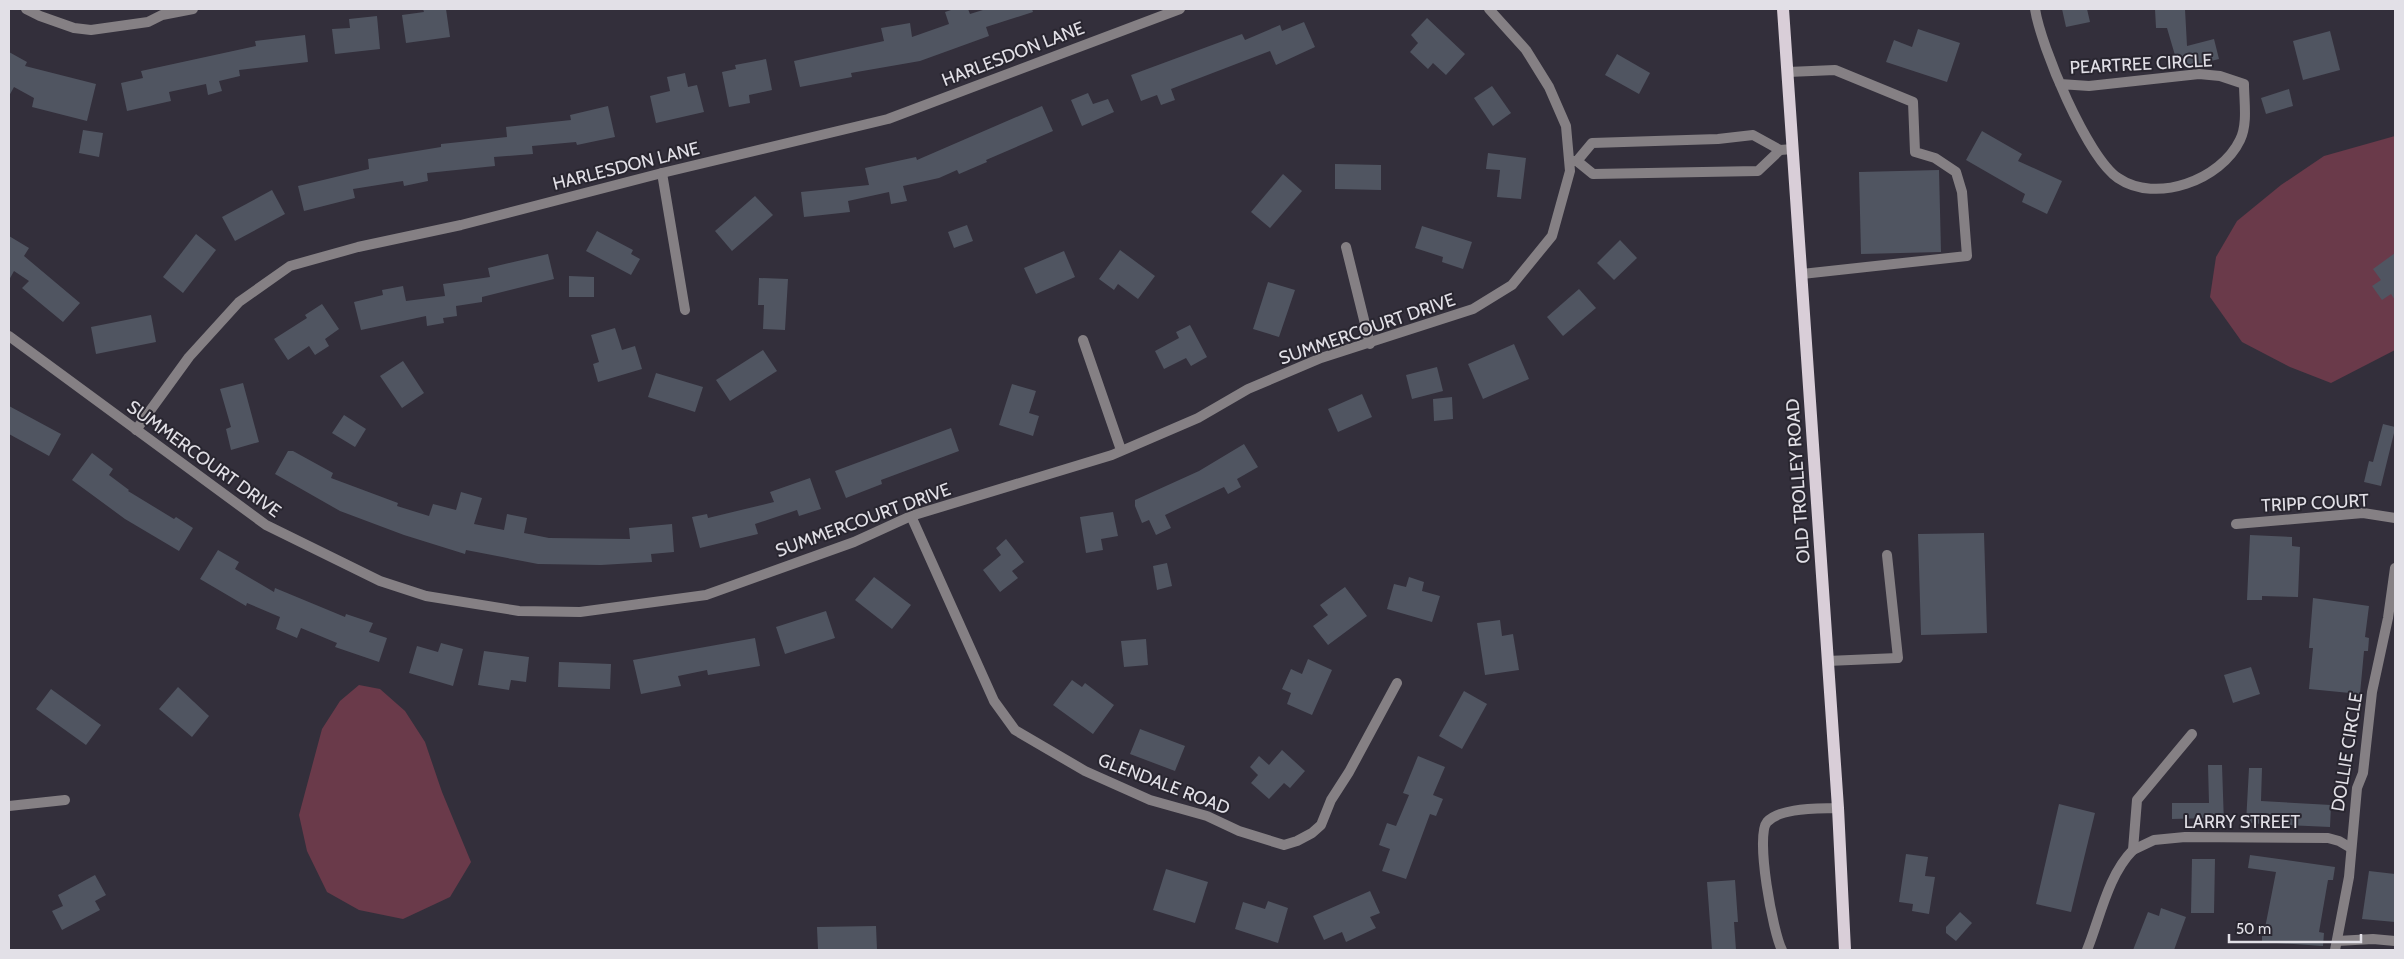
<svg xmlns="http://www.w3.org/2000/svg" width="2404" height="959" font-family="Cabin,sans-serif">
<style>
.green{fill:#6a3a4a}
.building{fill:#505561}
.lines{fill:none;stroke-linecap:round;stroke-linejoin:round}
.service{stroke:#858084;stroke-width:10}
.minor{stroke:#858084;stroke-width:10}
.primary{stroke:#d9ced8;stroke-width:12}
.labels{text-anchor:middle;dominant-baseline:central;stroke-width:4;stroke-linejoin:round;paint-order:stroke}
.street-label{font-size:18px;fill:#e2e0e7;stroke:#292630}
</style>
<rect width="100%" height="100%" fill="#332f3b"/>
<g class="green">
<path d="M2395,136V350L2331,383L2290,367L2242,342L2210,297L2216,257L2237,221L2281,185L2324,156Z"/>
<path d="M359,685L380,689L405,711L425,742L442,792L471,862L450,897L403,919L359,910L327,892L307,851L299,815L322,729L340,701Z"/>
</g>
<g class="building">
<path d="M423,9H446L450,37L406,43L402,15L424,12Z"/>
<path d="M954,9H968L970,14L986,9H1032L1033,12L986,27L989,36L920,61L851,73L852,77L800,87L794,61L884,41L881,28L910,23L912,37L949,24L945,12Z"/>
<path d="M2062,9H2087L2090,22L2066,27Z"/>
<path d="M2155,9H2185L2187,46L2214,39L2219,59L2179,69L2167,28H2156Z"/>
<path d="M377,16L380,49L335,54L332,29L350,28L349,19Z"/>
<path d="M1427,18L1465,54L1446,75L1433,63L1428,69L1410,52L1418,43L1411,35Z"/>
<path d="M1304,22L1315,47L1276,65L1270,51L1171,89L1175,100L1161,105L1157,95L1141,101L1131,75L1242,34L1245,40L1280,25L1282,31Z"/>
<path d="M1918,29L1960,43L1947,82L1886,62L1894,40L1912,47Z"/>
<path d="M2330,31L2340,70L2303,80L2293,41Z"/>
<path d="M305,35L308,62L239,70L240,76L219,81L222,91L208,95L206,84L169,92L171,101L127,111L121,83L143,78L141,71L256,46L255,41Z"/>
<path d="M9,52L27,62L25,66L96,84L87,121L32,107L34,98L14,87L9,96Z"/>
<path d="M1617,54L1650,73L1639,94L1605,75Z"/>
<path d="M766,59L772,90L749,95L750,103L729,107L722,72L736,69L735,65Z"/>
<path d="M685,73L688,87L697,85L704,112L656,123L650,96L670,91L667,77Z"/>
<path d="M1492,86L1511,113L1493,126L1474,98Z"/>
<path d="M2289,89L2293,106L2266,114L2261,98Z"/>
<path d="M1088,93L1093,104L1108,99L1114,112L1082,126L1071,100Z"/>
<path d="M608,106L615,137L577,145L576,142L532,146L533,154L494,157L495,166L427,173L428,181L404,186L403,181L353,189L355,198L304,211L298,186L369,169L368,159L441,147V144L507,137L506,127L571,120L570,115Z"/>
<path d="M1042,106L1053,131L986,160L987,162L959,174L957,170L939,178L903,186L907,201L891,204L889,192L848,201L850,212L804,217L801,192L869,185L865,168L916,157L917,160Z"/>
<path d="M83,130L103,133L99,157L79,153Z"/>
<path d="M1982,131L2022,154L2018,161L2062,181L2047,214L2022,202L2025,194L1966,160Z"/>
<path d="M1488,153L1526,158L1521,199L1497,197L1500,170L1486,169Z"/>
<path d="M1335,164L1381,165V190L1335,189Z"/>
<path d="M1939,170L1941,252L1861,254L1859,172Z"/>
<path d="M1283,174L1302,191L1270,228L1251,212Z"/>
<path d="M272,190L285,214L235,241L222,217Z"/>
<path d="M755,196L773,215L732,251L715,231Z"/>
<path d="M967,225L973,241L954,248L948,232Z"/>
<path d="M1422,226L1472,242L1463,269L1442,262L1443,257L1415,248Z"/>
<path d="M597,231L633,250L631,254L640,259L631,275L586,251Z"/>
<path d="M196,234L216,250L183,293L163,277Z"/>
<path d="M9,236L29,248L24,256L80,303L63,322L22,288L29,281L14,271L9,280Z"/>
<path d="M1620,240L1637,258L1614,280L1597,263Z"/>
<path d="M1120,250L1155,276L1138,299L1118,284L1114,290L1099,279Z"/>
<path d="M1064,251L1075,277L1036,294L1024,268Z"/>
<path d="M2395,253V300L2391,294L2382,300L2372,286L2381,280L2373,269Z"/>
<path d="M548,254L554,279L482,297V302L456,306L457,316L443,318L444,323L427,326L426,316L361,330L354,302L383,295L382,290L403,286L406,301L445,296L443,284L490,277L488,268Z"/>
<path d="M569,276L594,277V297H569Z"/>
<path d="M759,278L788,279L785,330L763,329L764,305H758Z"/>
<path d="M1268,282L1295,290L1279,337L1253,329Z"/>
<path d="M1579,289L1596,308L1563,336L1547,317Z"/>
<path d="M322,304L339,329L325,339L329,346L315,355L309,346L288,360L274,339L307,318L305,315Z"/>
<path d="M151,315L156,342L96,354L91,327Z"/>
<path d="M1190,325L1207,357L1191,366L1186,358L1164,369L1155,351L1179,338L1176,332Z"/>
<path d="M615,328L622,350L635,346L642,369L598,382L593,364L599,362L591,335Z"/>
<path d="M1514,344L1529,379L1483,399L1468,364Z"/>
<path d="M763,350L777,371L730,401L716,380Z"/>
<path d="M403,361L424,393L402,408L380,376Z"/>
<path d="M1437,367L1443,391L1412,399L1406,375Z"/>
<path d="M656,373L703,387L695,412L648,397Z"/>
<path d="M243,383L259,442L231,450L226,429L231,427L220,389Z"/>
<path d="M1012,384L1036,391L1029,413L1039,416L1033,436L999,425Z"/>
<path d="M1362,394L1372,417L1338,432L1328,409Z"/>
<path d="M1452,397L1453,419L1434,421L1433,399Z"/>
<path d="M9,406L61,434L49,456L9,434Z"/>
<path d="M344,415L366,429L355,447L332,433Z"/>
<path d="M2383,424L2395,427V429L2381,486L2364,482L2369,461L2373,462Z"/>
<path d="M951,428L959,451L881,480L882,484L846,498L835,471Z"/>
<path d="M1244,444L1258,467L1237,479L1241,487L1228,494L1224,487L1165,515L1171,528L1156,535L1149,520L1142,523L1135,506V500L1199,471Z"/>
<path d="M288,451H293L333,473L331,478L398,503L397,506L429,516L433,504L456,510L461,492L482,498L474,524L504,530L507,514L527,518L524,533L549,538L630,539L629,528L672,524L674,552L651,554L652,562L601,565L538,564L466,550L465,554L404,535L340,511L275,474Z"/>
<path d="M92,453L113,469L109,475L129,490L128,491L174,519L176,517L193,528L179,551L125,519L72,480Z"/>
<path d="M810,478L821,509L799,516L797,510L755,524L758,534L700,548L692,517L707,514L708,518L774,502L770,492Z"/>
<path d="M1113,512L1118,536L1101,539L1103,550L1086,553L1080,517Z"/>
<path d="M1984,533L1987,633L1921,635L1918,534Z"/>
<path d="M2250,535L2292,537V546L2300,547L2298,597L2262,596V600H2247Z"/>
<path d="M1006,539L1024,562L1012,571L1018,578L1000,592L983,570L1001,555L996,548Z"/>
<path d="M218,550L239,562L235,569L274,592L275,588L345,617L346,614L373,623L369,632L387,638L379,662L335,647L337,643L301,628L297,638L276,629L280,617L247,603L246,606L200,579Z"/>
<path d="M1167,563L1172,586L1157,590L1153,566Z"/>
<path d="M874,577L911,605L892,629L855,600Z"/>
<path d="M1409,577L1424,582L1422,591L1440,596L1432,622L1387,609L1394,584L1406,587Z"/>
<path d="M1345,587L1367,616L1328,645L1313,626L1328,615L1320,605Z"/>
<path d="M2313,598L2369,606L2365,637L2369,638L2368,651H2364L2360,694L2309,689L2313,648H2309Z"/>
<path d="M826,611L835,638L785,654L776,627Z"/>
<path d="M1500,620L1502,636L1513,634L1519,670L1485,675L1477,623Z"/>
<path d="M755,638L760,666L708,675L707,670L678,676L681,686L641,694L633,660Z"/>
<path d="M1146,639L1148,665L1124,667L1121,641Z"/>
<path d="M441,643L463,649L453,686L409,673L417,646L438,652Z"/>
<path d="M484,651L529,657L526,682L511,680L509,690L478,685Z"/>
<path d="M1308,659L1332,670L1312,715L1287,704L1291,693L1282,689L1291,669L1302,674Z"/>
<path d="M559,662L611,664L610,689L558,687Z"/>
<path d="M2251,667L2260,694L2233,703L2224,675Z"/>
<path d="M1072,680L1082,687L1085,683L1114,705L1093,734L1053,705Z"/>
<path d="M178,687L209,716L192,737L159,709Z"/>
<path d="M51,689L101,725L86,745L36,709Z"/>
<path d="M1464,691L1487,704L1462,749L1439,736Z"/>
<path d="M1140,729L1185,746L1175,771L1130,754Z"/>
<path d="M1282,750L1305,771L1290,788L1284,783L1269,799L1251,783L1258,775L1250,767L1259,756L1269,765Z"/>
<path d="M1418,756L1445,767L1433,795L1443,799L1436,816L1430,814L1406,879L1382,871L1390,849L1379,845L1387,823L1396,826L1409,795L1403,793Z"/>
<path d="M2208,765H2222L2224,824H2209V818L2172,819V803H2209Z"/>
<path d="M2249,768H2262L2261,801L2331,805L2330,827L2246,823Z"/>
<path d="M2059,804L2095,813L2071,912L2036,904Z"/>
<path d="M1906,854L1928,857L1925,876L1935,877L1929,914L1912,911L1913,904L1899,902Z"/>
<path d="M2250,855L2335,867L2333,880H2328L2319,932L2324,933L2323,946L2262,942V928H2265L2276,872L2248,868Z"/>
<path d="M2192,859H2215L2214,913H2191Z"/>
<path d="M1166,869L1208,882L1195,923L1153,910Z"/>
<path d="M2369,871L2395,874V922L2362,919Z"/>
<path d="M95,875L106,895L95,901L100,910L62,930L52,911L63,906L58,895Z"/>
<path d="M1735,880L1738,922H1734L1736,950H1712L1707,882Z"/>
<path d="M1370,891L1380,913L1370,917L1376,928L1346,942L1342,932L1324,940L1313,916Z"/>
<path d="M1268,901L1288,908L1278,943L1235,929L1243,902L1265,909Z"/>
<path d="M2161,908L2186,917L2174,950H2133L2148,912L2159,916Z"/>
<path d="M1960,912L1972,923L1956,941L1946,933V927Z"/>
<path d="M876,926L877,950H818L817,927Z"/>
</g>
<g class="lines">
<g class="service">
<path d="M1788,72L1835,70L1913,102L1915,152L1935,158L1956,172L1962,192L1967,256L1802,274"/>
<path d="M1827,661L1898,658L1887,555"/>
<path d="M1782,950C1773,933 1755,836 1767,822C1781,807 1819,809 1838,808"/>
</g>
<g class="minor">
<path d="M26,9L40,16L74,28L91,30L148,22L162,15L193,9"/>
<path d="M2035,9C2041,47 2087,157 2118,178C2156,204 2221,180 2240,140C2248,124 2244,101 2244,84L2220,76L2199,74L2089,86L2060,84"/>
<path d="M1572,161H1577L1593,174L1758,171L1780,150"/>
<path d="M1577,161L1592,143L1718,139L1753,135L1780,150L1793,149"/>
<path d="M662,173L685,310"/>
<path d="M1346,247L1370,344"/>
<path d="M9,336L266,525L380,581L426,596L519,611L580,612L706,595L854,542L911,516L1112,455L1198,418L1248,389L1321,358L1473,309L1512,285L1552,236L1570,171L1566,126L1549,87L1526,50L1489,9"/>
<path d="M1083,340L1121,450"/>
<path d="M136,430L189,357L239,302L290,266L358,247L461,225L662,173L888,119L1180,9"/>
<path d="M911,516L994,701L1015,730L1085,771L1150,800L1207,816L1239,831L1284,845L1297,841L1312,833L1321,825L1331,800L1349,772L1397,683"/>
<path d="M2236,524L2363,513L2395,518"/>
<path d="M9,806L65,800"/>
<path d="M2133,850L2154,840L2185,837L2328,838L2339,841L2351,848"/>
<path d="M2337,941L2373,939L2395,941"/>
<path d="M2087,950C2100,918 2108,875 2133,850L2137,800L2192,734"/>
<path d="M2335,950L2349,877L2357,788L2363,773L2372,692L2388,618L2395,568"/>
</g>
<path class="primary" d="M1783,9L1838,808L1845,950"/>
</g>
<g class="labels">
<g class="street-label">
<text transform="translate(1013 54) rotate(-21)">HARLESDON LANE</text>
<text transform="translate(2141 64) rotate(-3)">PEARTREE CIRCLE</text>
<text transform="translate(626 166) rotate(-14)">HARLESDON LANE</text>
<text transform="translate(1367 329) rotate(-19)">SUMMERCOURT DRIVE</text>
<text transform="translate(204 459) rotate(36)">SUMMERCOURT DRIVE</text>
<text transform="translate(1798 481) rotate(-94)">OLD TROLLEY ROAD</text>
<text transform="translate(2315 503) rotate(-3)">TRIPP COURT</text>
<text transform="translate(863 520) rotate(-20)">SUMMERCOURT DRIVE</text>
<text transform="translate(2347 752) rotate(-81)">DOLLIE CIRCLE</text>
<text transform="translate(1164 784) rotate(21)">GLENDALE ROAD</text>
<text x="2242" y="822">LARRY STREET</text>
</g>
</g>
<rect width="2404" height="959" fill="none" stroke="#e2e0e7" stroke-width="20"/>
<path d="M2229 934v8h132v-8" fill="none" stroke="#e2e0e7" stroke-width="2.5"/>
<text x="2236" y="934" font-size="15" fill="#e2e0e7" stroke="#292630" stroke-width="4" paint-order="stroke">50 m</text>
</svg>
